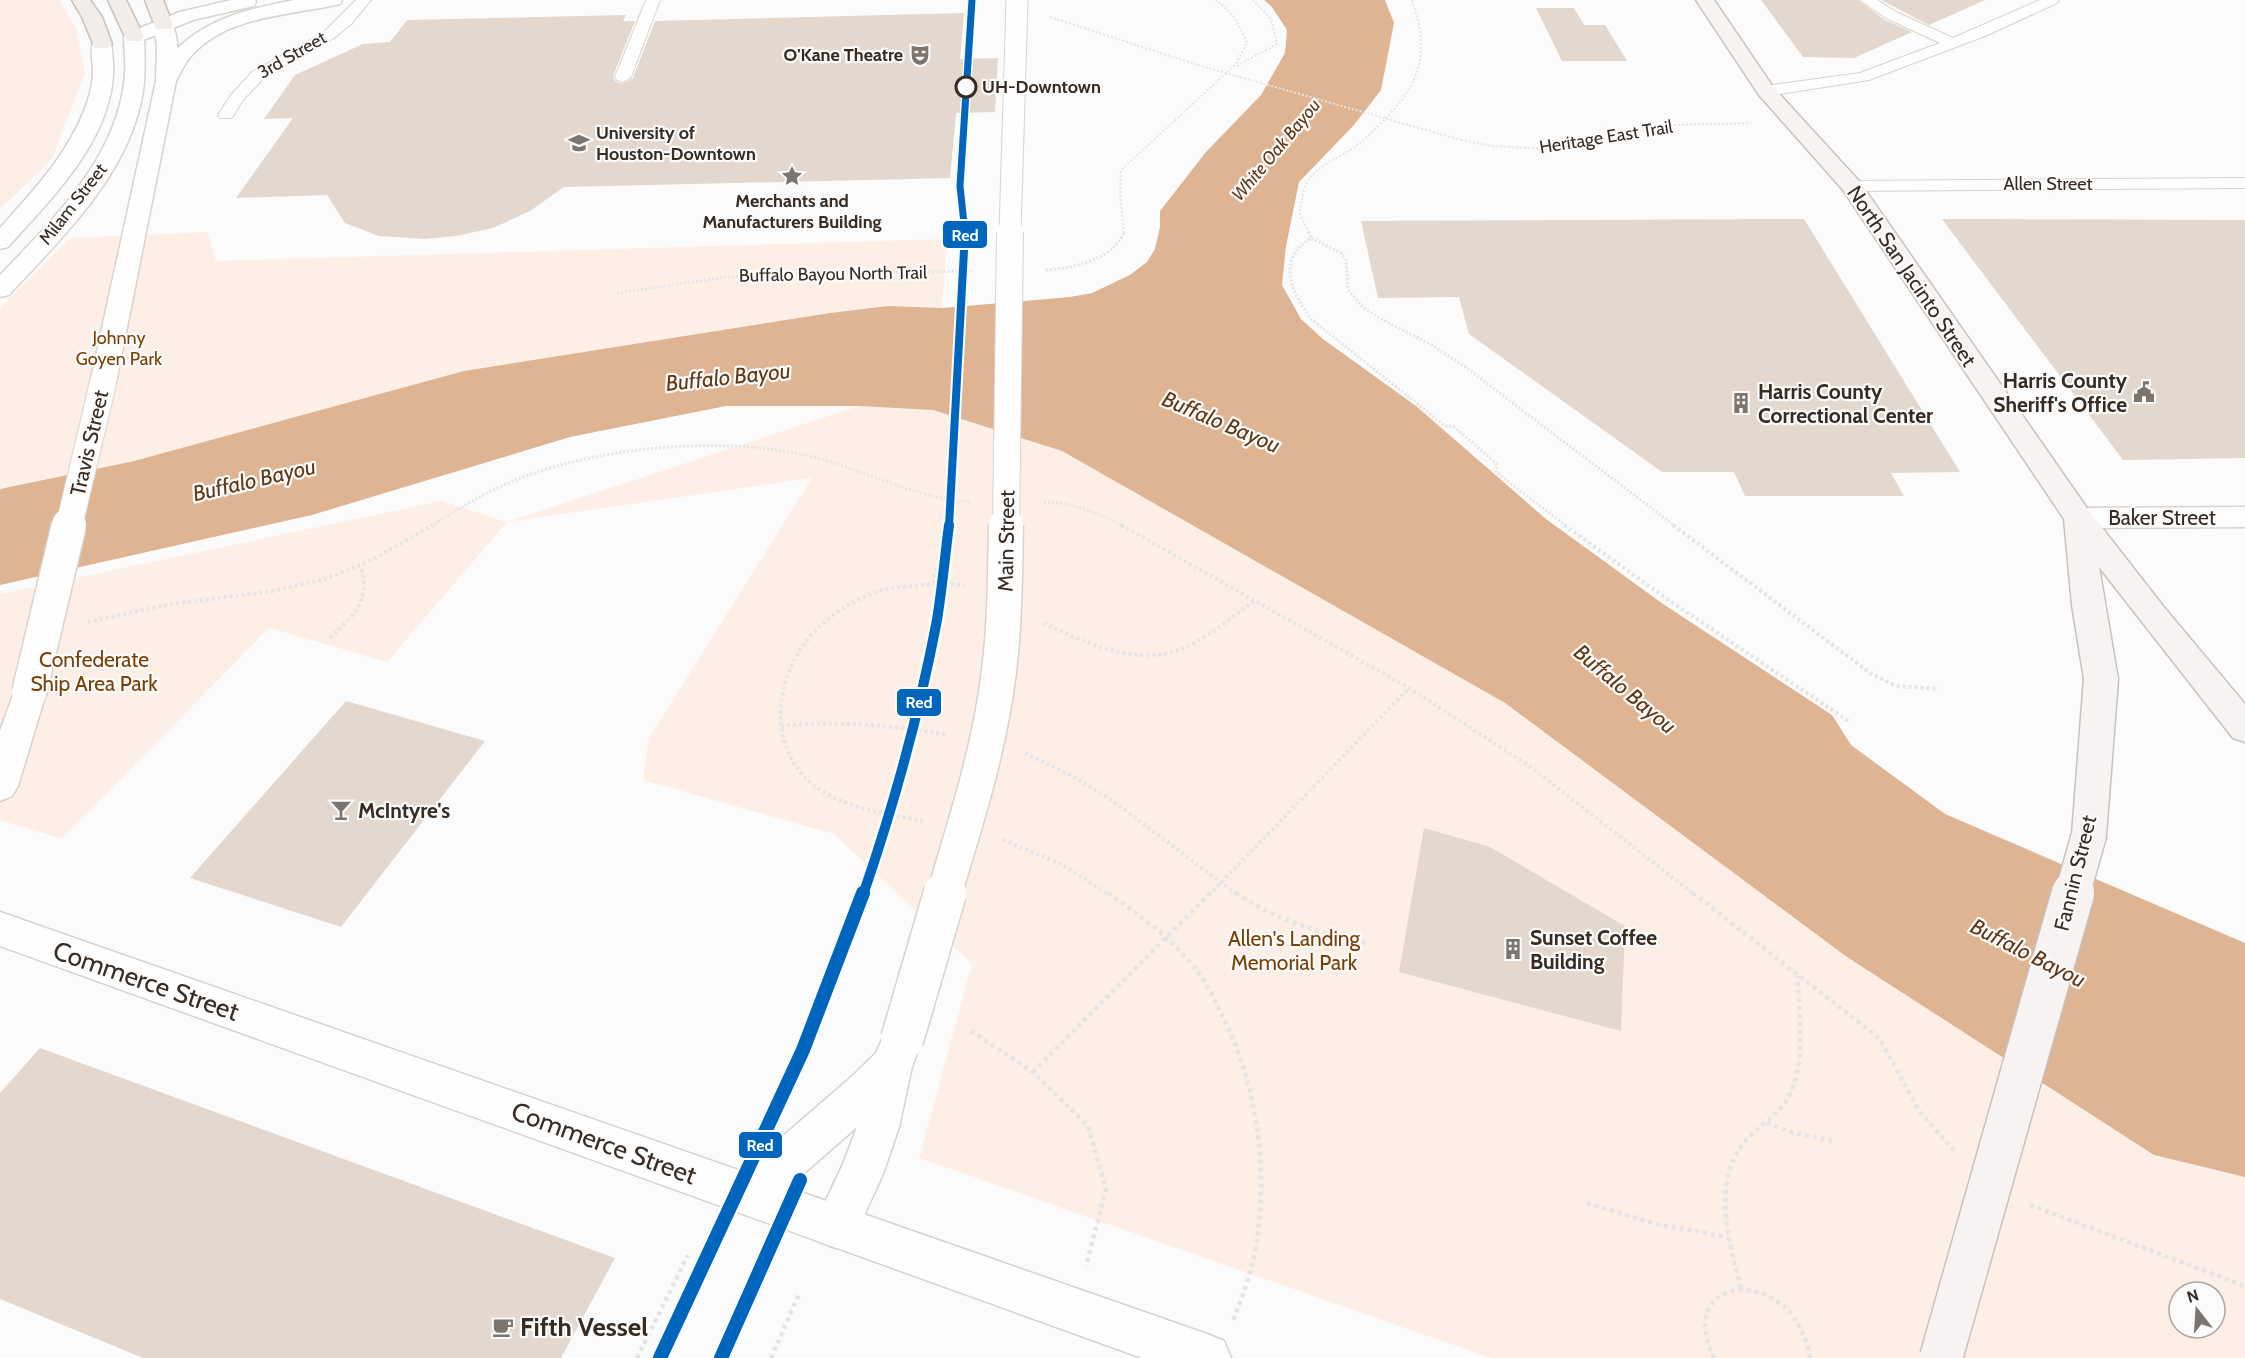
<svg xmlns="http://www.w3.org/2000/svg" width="2245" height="1358" font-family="Cabin,sans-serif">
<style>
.green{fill:#fdefe6;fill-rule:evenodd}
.water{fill:#dfb493}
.building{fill:#e3d7ce}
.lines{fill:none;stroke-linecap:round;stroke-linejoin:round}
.service-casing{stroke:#d8d3ce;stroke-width:2}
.minor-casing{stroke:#d8d3ce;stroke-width:3}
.tertiary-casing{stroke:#d8d3ce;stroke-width:3}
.secondary-casing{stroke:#d8d3ce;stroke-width:3}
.primary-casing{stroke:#c9c2bd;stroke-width:3}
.motorway-casing{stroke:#c9c2bd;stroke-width:3}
.path-far3{stroke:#e6e5e5;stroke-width:2;stroke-dasharray:2 2;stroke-linecap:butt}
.path-far2{stroke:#e6e5e5;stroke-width:3;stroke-dasharray:2 2;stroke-linecap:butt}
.path-far1{stroke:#e6e5e5;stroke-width:4;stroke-dasharray:3 3;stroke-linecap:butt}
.path{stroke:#e6e5e5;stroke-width:4.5;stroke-dasharray:4 4;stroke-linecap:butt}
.service{fill:#fefefe;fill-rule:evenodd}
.minor{fill:#fefefe;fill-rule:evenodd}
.tertiary{fill:#fefefe;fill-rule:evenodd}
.secondary{fill:#fefefe;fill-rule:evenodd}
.primary{fill:#f7f3f2;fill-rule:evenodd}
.motorway{fill:#f2ede8;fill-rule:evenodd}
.secondary-bridge-far3-casing{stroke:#d8d3ce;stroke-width:23;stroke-linecap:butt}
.secondary-bridge-far2-casing{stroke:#d8d3ce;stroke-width:28;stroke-linecap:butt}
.secondary-bridge-far1-casing{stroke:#d8d3ce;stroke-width:37;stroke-linecap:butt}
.secondary-bridge-casing{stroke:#d8d3ce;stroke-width:45;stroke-linecap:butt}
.primary-bridge-far1-casing{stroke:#c9c2bd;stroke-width:37;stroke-linecap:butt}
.primary-bridge-casing{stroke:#c9c2bd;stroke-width:45;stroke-linecap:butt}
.path-bridge{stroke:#e6e5e5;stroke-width:2;stroke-dasharray:2 2;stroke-linecap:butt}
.secondary-bridge-far3{stroke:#fefefe;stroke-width:21}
.secondary-bridge-far2{stroke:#fefefe;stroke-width:26}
.secondary-bridge-far1{stroke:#fefefe;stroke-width:34}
.secondary-bridge{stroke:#fefefe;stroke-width:42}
.primary-bridge-far1{stroke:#f7f3f2;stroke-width:34}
.primary-bridge{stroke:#f7f3f2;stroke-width:42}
.rail-1-far3-casing{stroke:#fbfbfb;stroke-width:10}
.rail-1-far2-casing{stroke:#fbfbfb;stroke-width:12}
.rail-1-far1-casing{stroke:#fbfbfb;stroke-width:15}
.rail-1-casing{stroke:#fbfbfb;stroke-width:18}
.rail-1-far3{stroke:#0065bd;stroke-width:7}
.rail-1-far2{stroke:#0065bd;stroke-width:8}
.rail-1-far1{stroke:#0065bd;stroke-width:10}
.rail-1{stroke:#0065bd;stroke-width:14}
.stop-dot{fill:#fbfbfb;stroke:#372b23;stroke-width:3}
.labels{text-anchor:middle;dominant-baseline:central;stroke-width:4.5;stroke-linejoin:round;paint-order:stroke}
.far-street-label{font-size:18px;fill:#372b23;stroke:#fbfbfb}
.far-poi-label{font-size:18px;font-weight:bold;fill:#372b23;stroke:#fbfbfb;text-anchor:end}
.far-stop-label{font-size:18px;font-weight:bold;fill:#372b23;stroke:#fbfbfb;text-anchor:start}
.far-water-label{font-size:18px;font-style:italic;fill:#613815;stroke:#fbfbfb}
.far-park-label{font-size:18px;fill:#794005;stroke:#fbfbfb}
.street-label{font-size:21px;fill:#372b23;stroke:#fbfbfb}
.poi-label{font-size:21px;font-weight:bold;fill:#372b23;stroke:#fbfbfb;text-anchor:start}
.park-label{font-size:21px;fill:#794005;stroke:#fbfbfb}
.water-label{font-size:22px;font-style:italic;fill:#613815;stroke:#fbfbfb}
.near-street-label{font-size:26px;fill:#372b23;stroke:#fbfbfb}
.near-poi-label{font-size:26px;font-weight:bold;fill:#372b23;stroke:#fbfbfb;text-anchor:start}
.line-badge{stroke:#fbfbfb;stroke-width:2}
.badge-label{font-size:16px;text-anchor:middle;font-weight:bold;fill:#fff}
</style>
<rect width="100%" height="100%" fill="#fbfbfb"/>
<g class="green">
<path d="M0,0H59L76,28L85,73L52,159L0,209Z"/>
<path d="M208,232L216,261L947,239L942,308L888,306L830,313L780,322L0,489V308L70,238Z"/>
<path d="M859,406L933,410L1062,451L1505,703L1542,730L2154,1155L2245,1177V1358H1491L919,1158L972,964L834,834L643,780L649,738L812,478L507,522L387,662L269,628L62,839L0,820V594L441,501L507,522ZM2179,1292H2215V1328H2179Z"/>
</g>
<path class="water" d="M1264,0H1385L1394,23L1381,90L1354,125L1299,182L1286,246L1282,285L1301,319L1323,339L1416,406L1546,519L1663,604L1832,715L1851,745L1945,814L2245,943V1177L2154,1155L1847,957L1505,703L1062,451L933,410L859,406H726L570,437L312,515L0,585V489L134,461L464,371L830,313L888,306L942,308L1070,297L1092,293L1130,275L1147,262L1155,249L1160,227V211L1206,152L1261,95L1285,53L1287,30L1272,7Z"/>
<g class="building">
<path d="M1761,0H1858L1885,20L1912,32L1854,58L1803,57Z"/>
<path d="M1881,0H1985L1929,25Z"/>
<path d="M1536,8H1574L1584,25H1605L1627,61H1562Z"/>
<path d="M964,13L960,59L998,58L995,112L956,113L950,178L564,187L530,211L493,228L456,236L424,239L379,236L345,223L327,195L236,198L293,118L264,119L295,75L363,44L390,42L407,20L626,15L623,21H635L613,76L615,81L622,84L633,78L655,21Z"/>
<path d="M1804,219L1960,472L1891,473L1904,496H1745L1734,472H1662L1469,334L1459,297L1378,298L1361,221Z"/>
<path d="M1942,219L2245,220V458L2123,460Z"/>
<path d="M346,701L485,741L341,927L190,878Z"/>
<path d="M1424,828L1490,847L1625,926L1621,1031L1399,972Z"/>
<path d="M40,1048L615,1258L561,1358H143L0,1299V1093Z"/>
</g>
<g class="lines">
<defs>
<g id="service">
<path d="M356,0H371L351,24L334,38L263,79L243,100L232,118H220L218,115L231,95L252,72L324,32Z"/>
<path d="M646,0H660L631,77L623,82L617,80L615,77Z"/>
<path d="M1860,0H1877L1896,12L1953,38L2040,0H2059L2057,3L1985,36L1869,80L1766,96L1760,94L1758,91L1766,86L1860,73L1940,43L1886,18Z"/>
<path d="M2245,178V188L1851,191L1845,190L1842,186L1845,182L1851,181Z"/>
</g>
<g id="minor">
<path d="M231,0H255L256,2L254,6L193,20L141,41H127L124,37L127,33L180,12Z"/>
<path d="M294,0H342L340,4C289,16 222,15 187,61C182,69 178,78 173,85H159L156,81C162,70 167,59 176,50C207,18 252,8 294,0Z"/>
<path d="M2245,507V527L2079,528L2069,525L2064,518L2069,511L2079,508Z"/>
</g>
<path id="tertiary" d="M0,912L1207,1334L1224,1341L1231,1358H1142L0,946Z"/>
<g id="secondary">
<path d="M163,19L170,21C181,37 177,62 176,81L116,383L112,389L103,392L94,389L90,383L156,81L157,45L153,25L156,21Z"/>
<path d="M134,31L141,33L144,37C145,62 146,85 139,110C120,183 58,242 9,295L0,297V275C53,220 119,156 125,74C126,62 124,49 124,37L127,33Z"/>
<path d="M102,38L109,40C113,46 112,54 113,62C117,135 53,197 8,247L0,249V228C34,190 70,152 87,103C90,94 93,81 93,71C93,61 89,48 95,40Z"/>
<path d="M29,680L41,684L46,693L18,786L12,796L0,801V731L17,684Z"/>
<path d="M902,1020L916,1026L922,1040L912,1067L899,1127L883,1174L852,1242L836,1248L820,1242L814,1226L843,1164L857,1127L763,1209L748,1216L733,1209L726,1194L733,1179L848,1080L876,1053L888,1026Z"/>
</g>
<path id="primary" d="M1696,0H1714L1773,87L1859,181L2089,511L2163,606L2245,704V742L2233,738L2099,567L2118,679L2113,688L2101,692L2089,688L2084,679L2072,605L2064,519L1843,190L1759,95Z"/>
<g id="motorway">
<path d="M72,0H90L102,17L112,44L109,48H95L82,17Z"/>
<path d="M108,0H126L144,37L141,41H127Z"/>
<path d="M145,0H163L173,25L170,29H156Z"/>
</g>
</defs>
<use href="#service" class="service-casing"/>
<use href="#minor" class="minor-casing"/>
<use href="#tertiary" class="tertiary-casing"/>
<use href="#secondary" class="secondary-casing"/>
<use href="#primary" class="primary-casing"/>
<use href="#motorway" class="motorway-casing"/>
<g class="path-far3">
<path d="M1050,17L1198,65"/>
<path d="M1237,66L1277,44L1271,19L1253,0"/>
<path d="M1461,140L1493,146L1547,149L1674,125L1751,123"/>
<path d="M1124,233L1120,193L1121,170L1236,64L1247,42L1233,15L1216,0"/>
<path d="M1309,233L1299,212C1302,202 1302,190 1308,181C1319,164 1341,157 1356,146C1366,139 1375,129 1383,121C1422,82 1430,51 1412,0"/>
</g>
<g class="path-far2">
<path d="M1308,232L1311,238"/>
<path d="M1046,270C1073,268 1113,260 1124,232"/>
<path d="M617,293L726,277L773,274L973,271"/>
<path d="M1044,502C1072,502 1099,514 1124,526"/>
<path d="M431,526C460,508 490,489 523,477C607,446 722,436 809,456C864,469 913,498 970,502"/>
<path d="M944,526L948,500"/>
<path d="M1566,526L1496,472L1497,464L1454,427L1444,425L1311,319C1291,291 1276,260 1311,238L1341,253L1346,260L1348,290L1363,307L1381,319L1430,344L1464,366L1675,526"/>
</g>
<g class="path-far1">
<path d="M1121,525L1409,688L1528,765L1695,895"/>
<path d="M1564,525L1670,601L1850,722"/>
<path d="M1673,525L1870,673L1896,686L1939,689"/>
<path d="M934,583L944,525"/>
<path d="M88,622L171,604L273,591L325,579L370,561L433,525"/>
<path d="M1044,623C1087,644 1139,668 1186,647C1212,635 1233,616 1256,600"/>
<path d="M330,638C353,615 371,603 361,567"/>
<path d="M781,726C838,720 892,725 948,735"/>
<path d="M1025,753L1076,778L1113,801L1238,895"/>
<path d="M923,821C886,814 846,809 815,786C795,772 784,749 781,724C776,659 825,605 887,589C896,587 905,587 914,586C931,584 947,582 964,586"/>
<path d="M1003,840L1061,864L1110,895"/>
<path d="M1209,895L1409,688"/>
</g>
<g class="path">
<path d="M1108,893C1138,914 1168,936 1192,964C1205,979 1213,997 1222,1015C1260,1092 1272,1185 1251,1269C1246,1287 1239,1304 1233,1321"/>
<path d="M1236,893C1277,921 1322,933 1370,944"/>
<path d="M1693,893L1879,1038L1920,1112L1954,1151"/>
<path d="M971,1031L1033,1072L1088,1126L1106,1189L1086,1266"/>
<path d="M1033,1072L1210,893"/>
<path d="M1767,1123L1793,1133L1834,1141"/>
<path d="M1587,1203L1656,1224L1728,1237"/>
<path d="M2030,1205L2245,1286"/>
<path d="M1741,1288C1729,1242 1710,1180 1747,1139C1762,1123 1784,1112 1792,1089C1806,1055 1798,1012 1798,976"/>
<path d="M637,1358L688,1255"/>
<path d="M771,1358L799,1294"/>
<path d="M1714,1358C1671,1273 1795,1262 1810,1358"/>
</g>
<use href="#service" class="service"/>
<use href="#minor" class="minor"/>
<use href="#tertiary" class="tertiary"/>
<use href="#secondary" class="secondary"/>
<use href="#primary" class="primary"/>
<use href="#motorway" class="motorway"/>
<defs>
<path id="secondary-bridge-far3" d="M1010,233L1017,0"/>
<g id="secondary-bridge-far2">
<path d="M69,526L103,383"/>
<path d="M1006,526L1010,232"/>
</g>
<g id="secondary-bridge-far1">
<path d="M29,693L69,525"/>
<path d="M944,895C966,821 990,748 999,671C1005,623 1005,574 1006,525"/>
</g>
<path id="secondary-bridge" d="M902,1040L945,893"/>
<path id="primary-bridge-far1" d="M2072,895L2089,835L2101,679"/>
<path id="primary-bridge" d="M1941,1358L2073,893"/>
</defs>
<use href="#secondary-bridge-far3" class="secondary-bridge-far3-casing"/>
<use href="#secondary-bridge-far2" class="secondary-bridge-far2-casing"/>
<use href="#secondary-bridge-far1" class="secondary-bridge-far1-casing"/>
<use href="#secondary-bridge" class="secondary-bridge-casing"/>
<use href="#primary-bridge-far1" class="primary-bridge-far1-casing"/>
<use href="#primary-bridge" class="primary-bridge-casing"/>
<path class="path-bridge" d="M1198,65L1461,140"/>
<use href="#secondary-bridge-far3" class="secondary-bridge-far3"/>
<use href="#secondary-bridge-far2" class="secondary-bridge-far2"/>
<use href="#secondary-bridge-far1" class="secondary-bridge-far1"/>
<use href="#secondary-bridge" class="secondary-bridge"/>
<use href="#primary-bridge-far1" class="primary-bridge-far1"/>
<use href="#primary-bridge" class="primary-bridge"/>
<defs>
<path id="rail-1-far3" d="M965,233L960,186L972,0"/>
<path id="rail-1-far2" d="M949,526L965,232"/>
<path id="rail-1-far1" d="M863,895C894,805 919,714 937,620C942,589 945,556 949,525"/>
<g id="rail-1">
<path d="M660,1358L803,1050L863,893"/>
<path d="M721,1358L800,1180"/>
</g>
</defs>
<use href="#rail-1-far3" class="rail-1-far3-casing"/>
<use href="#rail-1-far2" class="rail-1-far2-casing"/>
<use href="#rail-1-far1" class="rail-1-far1-casing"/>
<use href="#rail-1" class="rail-1-casing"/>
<use href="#rail-1-far3" class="rail-1-far3"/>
<use href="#rail-1-far2" class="rail-1-far2"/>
<use href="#rail-1-far1" class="rail-1-far1"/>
<use href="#rail-1" class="rail-1"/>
</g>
<defs>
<symbol id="theatre-bare" viewBox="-9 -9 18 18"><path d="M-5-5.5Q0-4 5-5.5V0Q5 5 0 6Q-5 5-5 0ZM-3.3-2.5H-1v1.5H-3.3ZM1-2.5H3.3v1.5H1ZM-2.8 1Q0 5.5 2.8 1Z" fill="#7c746f" stroke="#fbfbfb" stroke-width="2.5" paint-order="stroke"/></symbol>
<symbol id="university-bare" viewBox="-9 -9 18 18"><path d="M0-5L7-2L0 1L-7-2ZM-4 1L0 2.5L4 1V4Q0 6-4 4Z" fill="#7c746f" stroke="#fbfbfb" stroke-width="2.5" paint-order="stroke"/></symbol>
<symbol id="sight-bare" viewBox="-9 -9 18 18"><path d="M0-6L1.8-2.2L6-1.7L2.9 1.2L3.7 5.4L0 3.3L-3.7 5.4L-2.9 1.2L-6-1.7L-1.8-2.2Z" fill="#7c746f" stroke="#fbfbfb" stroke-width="2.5" paint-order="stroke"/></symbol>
<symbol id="civic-bare" viewBox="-9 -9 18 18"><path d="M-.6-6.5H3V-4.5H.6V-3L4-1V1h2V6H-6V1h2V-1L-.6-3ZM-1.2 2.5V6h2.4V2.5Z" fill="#7c746f" stroke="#fbfbfb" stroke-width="2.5" paint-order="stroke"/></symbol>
<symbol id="building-bare" viewBox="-9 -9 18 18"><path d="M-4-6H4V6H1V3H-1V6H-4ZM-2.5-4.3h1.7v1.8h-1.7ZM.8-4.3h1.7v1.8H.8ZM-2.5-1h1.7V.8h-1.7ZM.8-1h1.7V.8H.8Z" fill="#7c746f" stroke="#fbfbfb" stroke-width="2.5" paint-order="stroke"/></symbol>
<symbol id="bar-bare" viewBox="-9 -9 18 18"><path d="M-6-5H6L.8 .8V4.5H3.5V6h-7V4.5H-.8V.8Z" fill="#7c746f" stroke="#fbfbfb" stroke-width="2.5" paint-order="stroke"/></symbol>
<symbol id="cafe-bare" viewBox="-9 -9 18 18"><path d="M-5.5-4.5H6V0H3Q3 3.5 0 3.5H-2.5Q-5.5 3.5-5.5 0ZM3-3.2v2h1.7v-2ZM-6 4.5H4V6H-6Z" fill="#7c746f" stroke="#fbfbfb" stroke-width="2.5" paint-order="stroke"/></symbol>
</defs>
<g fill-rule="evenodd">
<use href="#theatre-bare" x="905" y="40" width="30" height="30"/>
<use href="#university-bare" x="564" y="128" width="30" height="30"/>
<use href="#sight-bare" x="777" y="161" width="30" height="30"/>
<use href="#civic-bare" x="2129" y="377" width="30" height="30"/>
<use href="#building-bare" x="1726" y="388" width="30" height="30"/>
<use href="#bar-bare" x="326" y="795" width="30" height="30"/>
<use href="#building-bare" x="1498" y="934" width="30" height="30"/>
<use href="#cafe-bare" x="488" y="1312" width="30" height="30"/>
</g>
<circle class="stop-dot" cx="966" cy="87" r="10"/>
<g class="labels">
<g class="far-street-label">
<text transform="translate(292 55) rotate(-30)">3rd Street</text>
<text transform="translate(1606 137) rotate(-9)">Heritage East Trail</text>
<text x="2048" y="184">Allen Street</text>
<text transform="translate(73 204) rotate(-52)">Milam Street</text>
<text transform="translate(833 274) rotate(-1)">Buffalo Bayou North Trail</text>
</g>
<g class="far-poi-label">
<text x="903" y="55">O'Kane Theatre</text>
<text x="596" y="133" text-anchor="start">University of<tspan x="596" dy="21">Houston-Downtown</tspan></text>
<text x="792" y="201" text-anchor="middle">Merchants and<tspan x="792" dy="21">Manufacturers Building</tspan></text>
</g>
<g class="far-stop-label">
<text x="982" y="87">UH-Downtown</text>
</g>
<g class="far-water-label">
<text transform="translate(1276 150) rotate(-50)">White Oak Bayou</text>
</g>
<g class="far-park-label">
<text x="119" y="338">Johnny<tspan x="119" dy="21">Goyen Park</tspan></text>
</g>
<g class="street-label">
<text transform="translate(1912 276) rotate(56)">North San Jacinto Street</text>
<text transform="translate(89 443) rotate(-77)">Travis Street</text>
<text x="2162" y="517">Baker Street</text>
<text transform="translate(1006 541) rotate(-89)">Main Street</text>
<text transform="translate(2075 873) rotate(-76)">Fannin Street</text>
</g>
<g class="poi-label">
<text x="2127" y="380" text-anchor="end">Harris County<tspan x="2127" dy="24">Sheriff's Office</tspan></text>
<text x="1758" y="391">Harris County<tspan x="1758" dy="24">Correctional Center</tspan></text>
<text x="358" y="810">McIntyre's</text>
<text x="1530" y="937">Sunset Coffee<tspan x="1530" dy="24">Building</tspan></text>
</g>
<g class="park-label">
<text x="94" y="659">Confederate<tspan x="94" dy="24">Ship Area Park</tspan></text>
<text x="1294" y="938">Allen's Landing<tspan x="1294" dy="24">Memorial Park</tspan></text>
</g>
<g class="water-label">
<text transform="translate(728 377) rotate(-6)">Buffalo Bayou</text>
<text transform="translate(1221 422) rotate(23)">Buffalo Bayou</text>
<text transform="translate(254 480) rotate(-13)">Buffalo Bayou</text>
<text transform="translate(1625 689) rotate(40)">Buffalo Bayou</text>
<text transform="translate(2028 953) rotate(27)">Buffalo Bayou</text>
</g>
<g class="near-street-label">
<text transform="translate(146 981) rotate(19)">Commerce Street</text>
<text transform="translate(604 1143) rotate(20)">Commerce Street</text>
</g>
<g class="near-poi-label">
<text x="520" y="1327">Fifth Vessel</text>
</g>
</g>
<g class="line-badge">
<rect x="942" y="220" width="46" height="29" rx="6" fill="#0065bd"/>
<rect x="896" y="688" width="46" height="29" rx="6" fill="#0065bd"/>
<rect x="738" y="1131" width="45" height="28" rx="6" fill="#0065bd"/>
</g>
<g class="badge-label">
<text x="965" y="241">Red</text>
<text x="919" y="708">Red</text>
<text x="760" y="1151">Red</text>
</g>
<g transform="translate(2197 1310) rotate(343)"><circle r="28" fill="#fbfbfb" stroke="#ada8a5" stroke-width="1.5"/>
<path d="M0-4.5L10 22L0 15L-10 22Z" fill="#7c746f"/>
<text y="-9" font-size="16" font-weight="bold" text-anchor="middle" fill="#372b23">N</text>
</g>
</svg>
